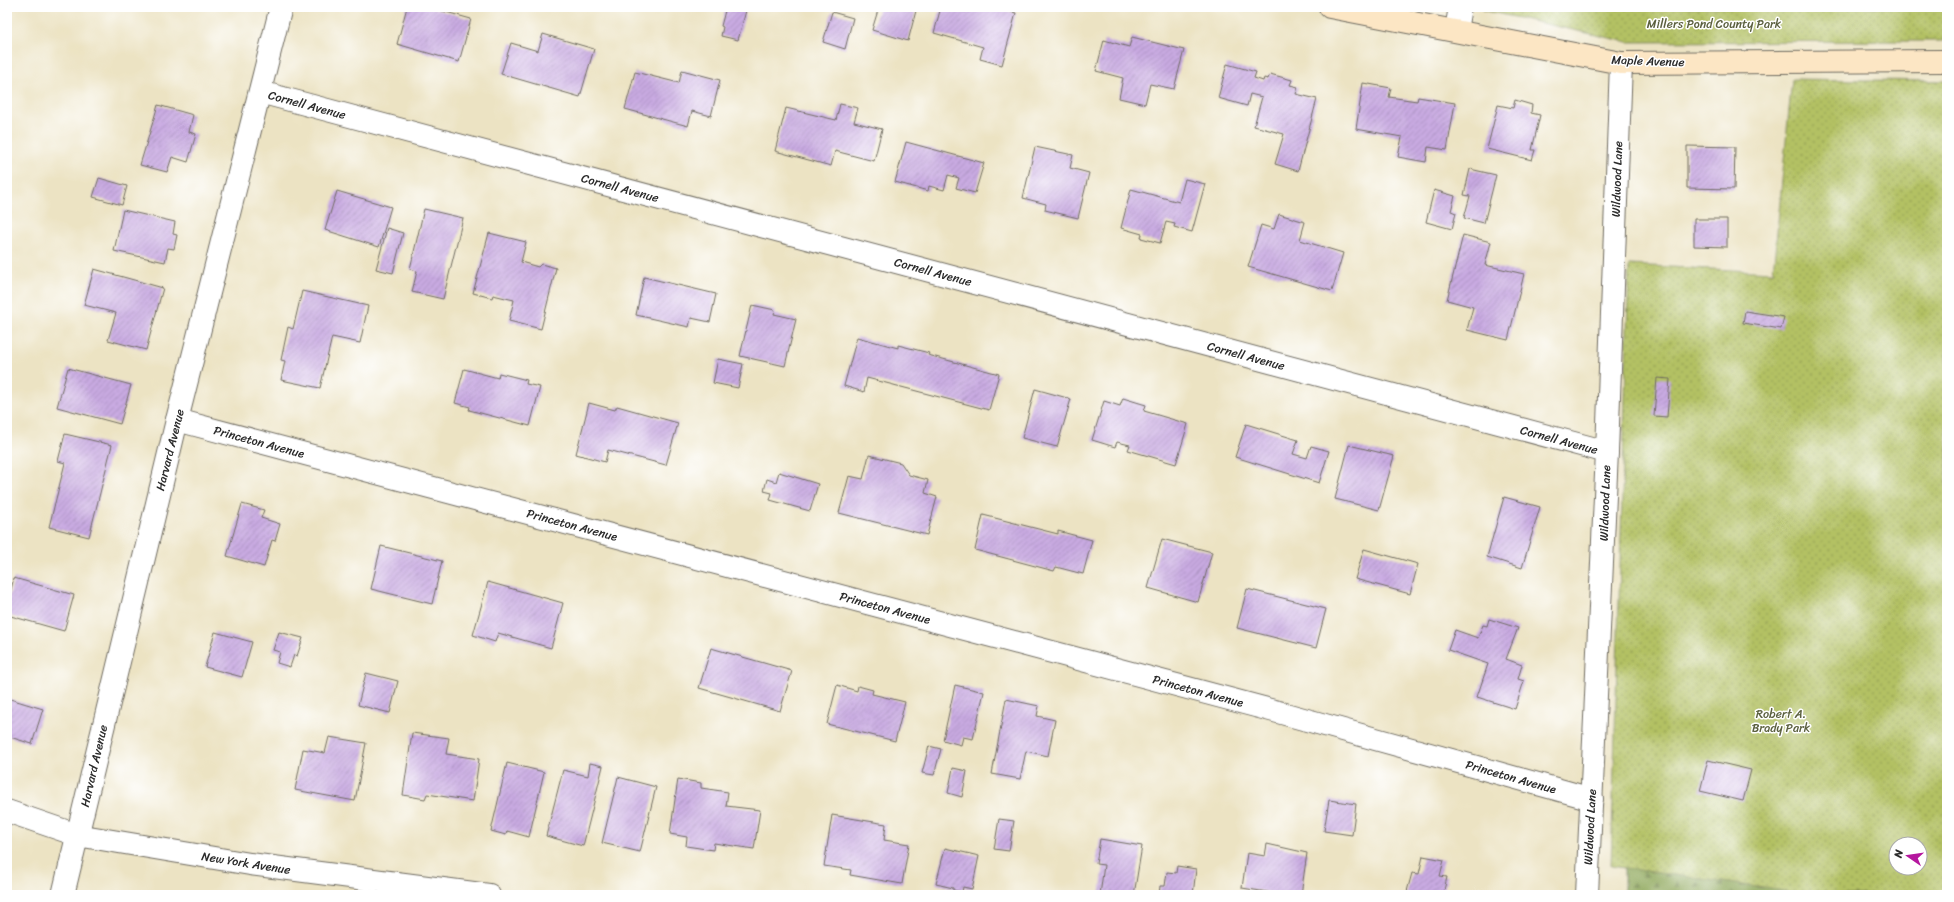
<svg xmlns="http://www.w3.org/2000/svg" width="1954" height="902" font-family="Sriracha,sans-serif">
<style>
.forest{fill:url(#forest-firs);stroke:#5c6942}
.park{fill:url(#park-dots);stroke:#6f7648;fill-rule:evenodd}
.building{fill:url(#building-hatch)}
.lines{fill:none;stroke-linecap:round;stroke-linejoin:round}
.street-casing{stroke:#6f6b60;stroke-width:24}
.secondary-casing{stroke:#6f6b60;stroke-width:24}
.street{stroke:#fff;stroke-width:22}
.secondary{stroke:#fce6c4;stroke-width:22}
.labels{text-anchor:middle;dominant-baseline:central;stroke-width:3;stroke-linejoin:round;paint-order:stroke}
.park-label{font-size:12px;fill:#5b603f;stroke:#fff}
.street-label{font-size:12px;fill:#2b2b2b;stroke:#fff}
</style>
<defs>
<pattern id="forest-firs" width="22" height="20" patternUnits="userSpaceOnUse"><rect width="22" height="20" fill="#8ea75a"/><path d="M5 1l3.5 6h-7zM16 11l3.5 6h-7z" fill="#74884b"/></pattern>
<pattern id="park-dots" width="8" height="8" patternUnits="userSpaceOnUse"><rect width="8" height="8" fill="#b3c164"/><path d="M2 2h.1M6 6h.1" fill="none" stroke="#929d53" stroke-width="1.8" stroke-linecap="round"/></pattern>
<pattern id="building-hatch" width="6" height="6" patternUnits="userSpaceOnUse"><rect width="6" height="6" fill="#c9aae2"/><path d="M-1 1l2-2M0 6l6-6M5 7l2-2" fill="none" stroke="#a38bb7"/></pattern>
</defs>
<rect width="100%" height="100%" fill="#fff"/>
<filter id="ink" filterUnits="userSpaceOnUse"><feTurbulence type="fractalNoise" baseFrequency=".025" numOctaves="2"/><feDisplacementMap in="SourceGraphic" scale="8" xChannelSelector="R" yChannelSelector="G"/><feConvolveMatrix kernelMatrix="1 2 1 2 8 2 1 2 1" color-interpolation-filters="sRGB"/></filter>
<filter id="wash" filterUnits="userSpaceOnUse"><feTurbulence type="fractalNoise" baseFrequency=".012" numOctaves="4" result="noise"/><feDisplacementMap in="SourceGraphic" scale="16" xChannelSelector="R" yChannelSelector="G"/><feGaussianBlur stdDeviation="0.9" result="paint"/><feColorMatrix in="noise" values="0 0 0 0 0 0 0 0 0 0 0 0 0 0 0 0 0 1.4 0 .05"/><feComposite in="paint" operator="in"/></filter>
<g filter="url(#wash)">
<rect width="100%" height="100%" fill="#ece3c3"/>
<path class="forest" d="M1624,851L1947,895H1624Z"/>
<g class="park">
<path d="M1482,7H1947V41L1628,42L1482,10Z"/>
<path d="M1792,79L1947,81V895H1812L1611,866L1629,265L1773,272ZM1896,844H1920V868H1896Z"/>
</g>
<g id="blocks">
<g class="building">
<path d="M407,7H428L471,19L459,62L397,44Z"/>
<path d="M726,7H747L738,40L721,36L723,27L721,26Z"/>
<path d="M879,7H917L908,41L872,30Z"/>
<path d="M941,7L966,12L967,7H993L1016,13L1002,65L980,59L983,47L934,33Z"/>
<path d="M832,12L853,18L845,49L823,42Z"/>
<path d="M543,34L594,49L580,97L501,74L511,43L538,51Z"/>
<path d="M1132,37L1184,50L1174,89L1150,84L1145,104L1119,98L1123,78L1096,71L1104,40L1129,47Z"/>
<path d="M1227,64L1256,72L1254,78L1263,81L1264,78L1268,79L1270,74L1292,80L1290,85L1298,87L1296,94L1317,99L1298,171L1275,164L1284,134L1254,126L1262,97L1250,94L1247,106L1218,98Z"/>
<path d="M682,70L720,80L711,116L692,111L688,126L625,109L635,72L679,83Z"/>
<path d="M1363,83L1391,88L1389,97L1417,101L1418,97L1455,103L1447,150L1428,147L1426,162L1398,157L1402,137L1356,129Z"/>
<path d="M1515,100L1532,105L1531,113L1540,115L1532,150H1535L1532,160L1487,149L1498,105L1513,108Z"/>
<path d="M840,104L858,108L854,122L882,129L874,161L835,151L831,166L775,151L786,108L836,120Z"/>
<path d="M158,105L193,115L189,132L196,134L188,162L172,157L167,172L140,165Z"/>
<path d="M906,142L984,163L975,193L956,188L959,178L948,175L944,190L929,186L928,191L895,182Z"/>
<path d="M1687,146L1735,147L1734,189L1687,188Z"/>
<path d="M1035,147L1073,155L1070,168L1089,173L1078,218L1045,210L1046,204L1023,198Z"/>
<path d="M1470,169L1496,175L1484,223L1464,218L1470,196L1464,195Z"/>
<path d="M99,178L127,186L122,205L93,197Z"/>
<path d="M1185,179L1205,184L1192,232L1174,227L1175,224L1166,222L1160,243L1141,238L1142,234L1121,228L1131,189L1179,202Z"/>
<path d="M1434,190L1455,196L1451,211L1456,213L1452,229L1426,222Z"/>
<path d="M337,191L391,207L379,247L325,230Z"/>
<path d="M424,209L463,218L443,299L412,292L417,271L410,269Z"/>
<path d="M123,210L175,222L173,234L177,235L174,249L168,248L165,262L114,251Z"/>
<path d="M1279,214L1305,222L1300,240L1343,253L1332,291L1248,267L1261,225L1274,229Z"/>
<path d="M1694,219H1727V247L1694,246Z"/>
<path d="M387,228L403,233L393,273L376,269Z"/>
<path d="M489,233L526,242L521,262L538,267L541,264L556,268L541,329L509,321L514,300L493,295L492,298L473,293Z"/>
<path d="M1463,235L1491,242L1485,265L1524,274L1508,340L1467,330L1473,307L1447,300Z"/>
<path d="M94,269L163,288L146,350L108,340L116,313L84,305Z"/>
<path d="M644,277L716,294L710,322L691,318L689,327L636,315Z"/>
<path d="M302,291L368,306L360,343L332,337L320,388L281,380L285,361L281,360L288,327L293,329Z"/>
<path d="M752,305L775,310L774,314L796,319L785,366L740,356Z"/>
<path d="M1745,311L1784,317L1781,329L1743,323Z"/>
<path d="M857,337L898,348V345L929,353L928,355L999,374L989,410L867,378L864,392L844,386Z"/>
<path d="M718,359L743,364L738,388L713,383Z"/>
<path d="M68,368L131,385L120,424L57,407Z"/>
<path d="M464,369L498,378L499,373L527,380L526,384L540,387L530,426L469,410L470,407L455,403Z"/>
<path d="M1657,378L1670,379L1667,417L1654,416Z"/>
<path d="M1035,389L1071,399L1057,447L1022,438Z"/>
<path d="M1123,398L1146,405L1144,411L1188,424L1176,464L1128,450L1130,445L1117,442L1115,447L1092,440L1104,401L1120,406Z"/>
<path d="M589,403L615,410L617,406L678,423L666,465L608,450L605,462L576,454Z"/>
<path d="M1246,424L1298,440L1293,454L1307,458L1311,446L1329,451L1319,483L1235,457Z"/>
<path d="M65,434L112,445L89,537L49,527L65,463L58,461Z"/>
<path d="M1349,445L1394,456L1379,510L1335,499Z"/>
<path d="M869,455L901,463L909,475L928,480L925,493L937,497L927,535L839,513L849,476L863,479Z"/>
<path d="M779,472L818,484L810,511L770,500L772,493L764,491L767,479L776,482Z"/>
<path d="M1504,497L1540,507L1522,568L1487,557Z"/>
<path d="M242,504L264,510L261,518L280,524L275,541L272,540L264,567L227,556Z"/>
<path d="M983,515L1058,534V531L1092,540L1083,574L1056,567L1054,571L975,550Z"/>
<path d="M1162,539L1212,552L1198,602L1148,588Z"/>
<path d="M381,546L442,561L432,604L371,589Z"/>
<path d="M1364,549L1418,564L1410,594L1355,579Z"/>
<path d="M14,578L74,595L64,631L7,615V604Z"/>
<path d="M488,582L563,603L551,648L498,633L495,642L473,635Z"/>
<path d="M1247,589L1326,609L1316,648L1237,628Z"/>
<path d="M1489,619L1518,628L1506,659L1522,665L1518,679L1524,681L1515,709L1477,697L1488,664L1448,650L1455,630L1478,638L1483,625L1487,626Z"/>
<path d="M215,632L252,642L242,677L205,667Z"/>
<path d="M279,632L303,638L297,656L294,655L290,667L277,663L280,652L273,650Z"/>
<path d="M711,648L792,671L780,711L699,688Z"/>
<path d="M366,673L398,681L390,713L358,705Z"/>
<path d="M837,685L857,691L858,686L873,690L872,694L905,702L895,741L827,724Z"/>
<path d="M955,685L984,692L973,739L963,737L961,745L943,740Z"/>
<path d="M7,698L43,709L32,744L7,736Z"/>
<path d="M1006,699L1039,706L1037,716L1055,720L1048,756L1026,751L1020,779L992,774Z"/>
<path d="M412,733L449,738L446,754L479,759L473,801L427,794L425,799L403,795Z"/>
<path d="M329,737L366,743L355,801L295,790L303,749L325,753Z"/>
<path d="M929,746L941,749L934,775L922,773Z"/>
<path d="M1708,760L1751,770L1743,801L1700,791Z"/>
<path d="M507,763L544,772L529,837L507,831L506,835L491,831Z"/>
<path d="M590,763L603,766L583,846L546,836L563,770L588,776Z"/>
<path d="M953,768L967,771L962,797L948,793Z"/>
<path d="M618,777L656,787L640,852L602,843Z"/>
<path d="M678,779L701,783V788L728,792L726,806L760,810L754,849L714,843L713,850L686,846L687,837L670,834Z"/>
<path d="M1329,800L1356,804L1352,835L1324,831Z"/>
<path d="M832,815L886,824L884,840L909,844L902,884L850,875L851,870L824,866Z"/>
<path d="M999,819L1014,821L1009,851L994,849Z"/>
<path d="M1100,839L1142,846L1134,895H1100L1104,865L1096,864Z"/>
<path d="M1267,844L1307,853L1301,895H1278L1279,894L1242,888L1247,853L1265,856Z"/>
<path d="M945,848L979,856L972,889L963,887L962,892L953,890V888L936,884Z"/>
<path d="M1423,856L1444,860L1440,876L1447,877L1443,895H1406L1412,873L1419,874Z"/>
<path d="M1177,866L1196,869L1193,895H1159L1160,886H1165L1167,872L1176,873Z"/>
</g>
</g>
</g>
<g filter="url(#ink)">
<use href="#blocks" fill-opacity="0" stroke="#6f6b60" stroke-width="1"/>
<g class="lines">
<defs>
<g id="street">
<path d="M1456,30L1460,7"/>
<path d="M260,92L1607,452"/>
<path d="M177,420L1278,712L1592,799"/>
<path d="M7,811L77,835L250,864L489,895"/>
<path d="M63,895L177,420L281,7"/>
<path d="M1587,895L1607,452L1621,63"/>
</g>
<path id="secondary" d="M1330,7L1621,63L1947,61"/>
</defs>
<use href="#street" class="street-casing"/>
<use href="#secondary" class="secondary-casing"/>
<use href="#street" class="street"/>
<use href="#secondary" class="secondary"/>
</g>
</g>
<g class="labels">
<g class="park-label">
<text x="1714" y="24">Millers Pond County Park</text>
<text x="1781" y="714">Robert A.<tspan x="1781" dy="14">Brady Park</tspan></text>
</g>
<g class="street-label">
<text transform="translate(1648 61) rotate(2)">Maple Avenue</text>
<text transform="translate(307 105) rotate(15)">Cornell Avenue</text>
<text transform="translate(1617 179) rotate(-88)">Wildwood Lane</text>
<text transform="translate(620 188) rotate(15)">Cornell Avenue</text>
<text transform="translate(933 272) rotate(15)">Cornell Avenue</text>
<text transform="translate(1246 356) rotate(15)">Cornell Avenue</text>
<text transform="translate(1559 440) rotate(15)">Cornell Avenue</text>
<text transform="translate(259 442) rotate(15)">Princeton Avenue</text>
<text transform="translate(170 450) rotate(-76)">Harvard Avenue</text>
<text transform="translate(1605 503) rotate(-88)">Wildwood Lane</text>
<text transform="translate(572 525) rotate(15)">Princeton Avenue</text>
<text transform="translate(885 608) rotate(15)">Princeton Avenue</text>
<text transform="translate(1198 691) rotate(15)">Princeton Avenue</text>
<text transform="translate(94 766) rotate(-77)">Harvard Avenue</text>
<text transform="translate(1511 777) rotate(16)">Princeton Avenue</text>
<text transform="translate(1590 827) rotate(-87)">Wildwood Lane</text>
<text transform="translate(246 863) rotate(9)">New York Avenue</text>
</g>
</g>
<rect width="1954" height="902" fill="none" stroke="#fff" stroke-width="24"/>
<g transform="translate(1908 856) rotate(283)"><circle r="19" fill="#ffffff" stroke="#aaaaaa"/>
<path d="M0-3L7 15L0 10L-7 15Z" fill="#b5179e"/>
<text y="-6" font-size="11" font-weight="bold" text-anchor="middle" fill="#2b2b2b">N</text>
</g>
</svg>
